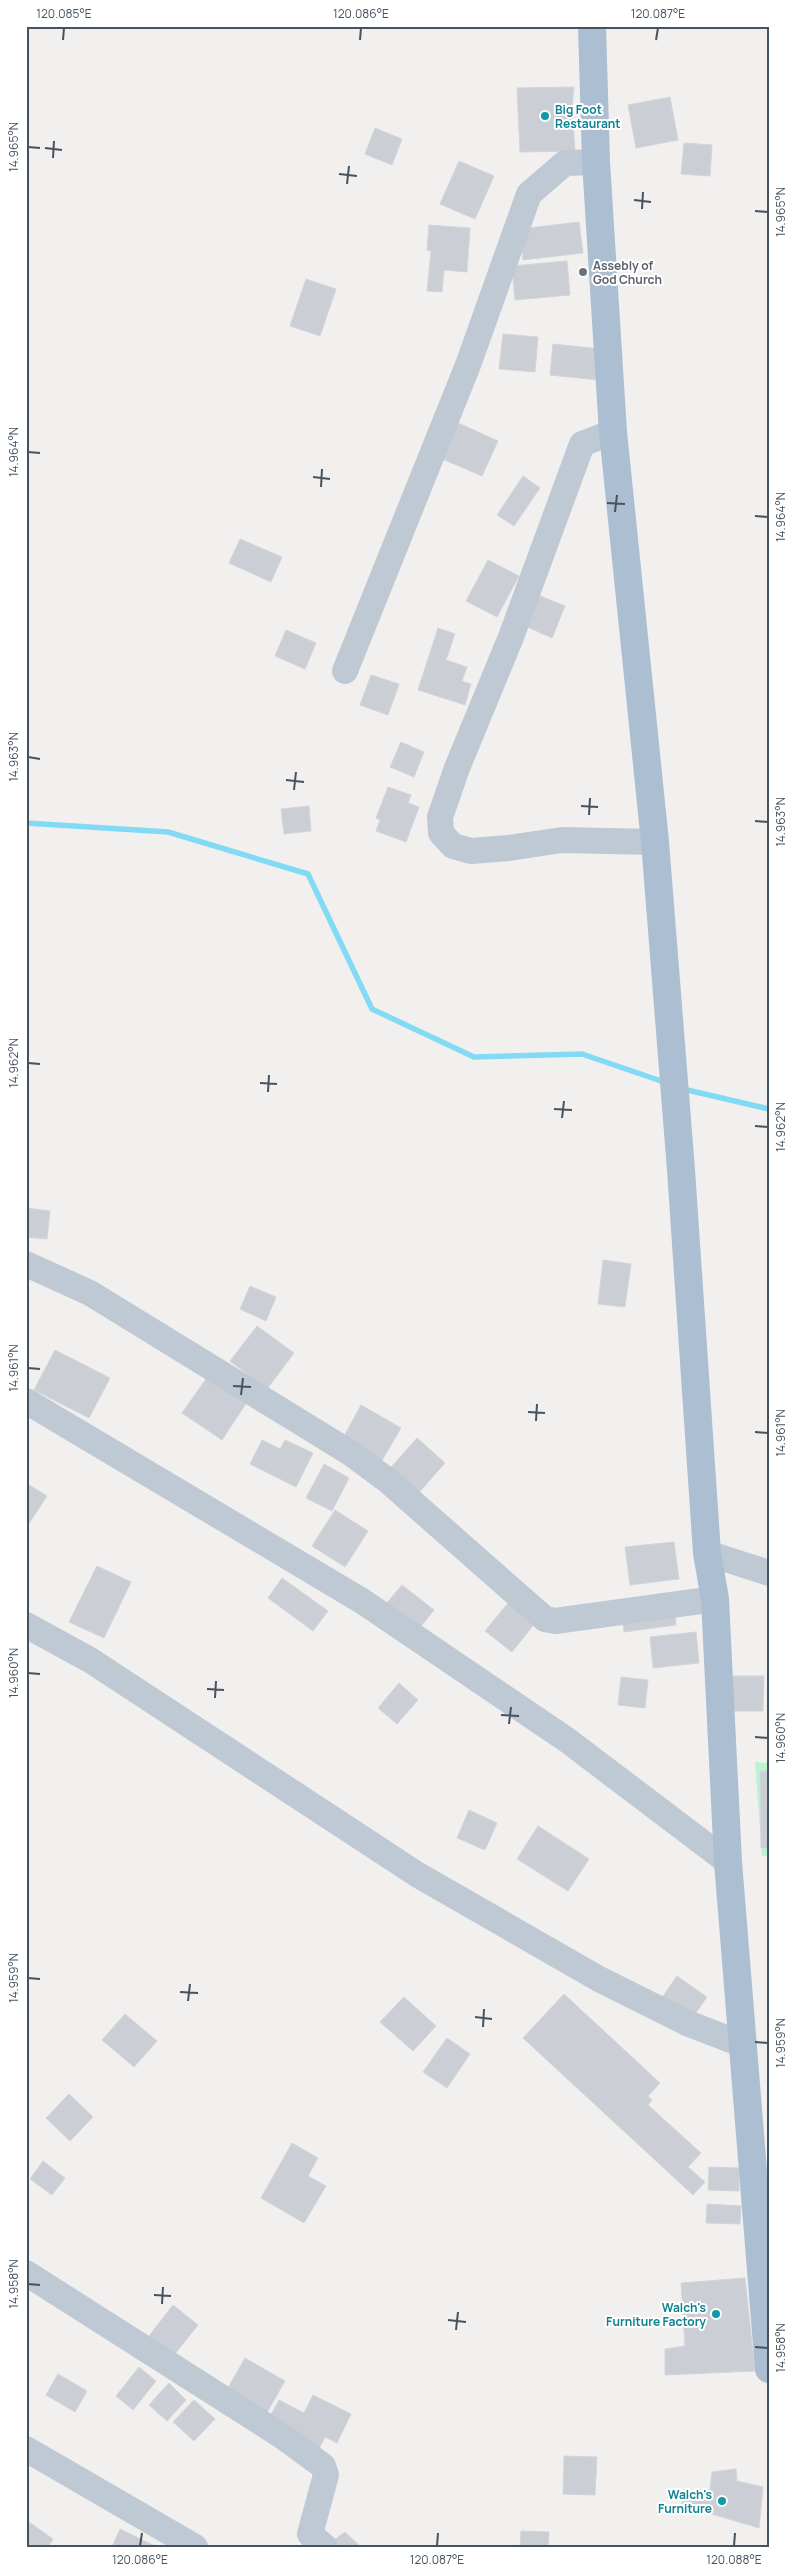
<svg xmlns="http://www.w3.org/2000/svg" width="795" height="2573" font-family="Manrope,sans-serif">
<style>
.pitch{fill:#baf4d2}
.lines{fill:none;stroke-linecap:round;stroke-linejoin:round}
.stream{stroke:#82daf5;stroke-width:5.5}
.building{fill:#cbced5;stroke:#d3d5dc}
.minor{stroke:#bfc9d3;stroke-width:26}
.major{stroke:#acbed1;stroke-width:28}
.ticks{fill:none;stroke:#45525f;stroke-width:2}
.culture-dot{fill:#0f9aa8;stroke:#fff;stroke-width:2}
.worship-dot{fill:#6b7280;stroke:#fff;stroke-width:2}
.labels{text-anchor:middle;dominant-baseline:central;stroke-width:4;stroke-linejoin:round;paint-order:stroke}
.culture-label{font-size:12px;font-weight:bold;fill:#0d838f;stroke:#fff;text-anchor:end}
.worship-label{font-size:12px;font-weight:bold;fill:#5b616d;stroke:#fff;text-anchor:start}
.neatline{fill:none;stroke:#45525f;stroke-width:2}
.ticks-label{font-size:12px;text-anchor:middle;fill:#45525f}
</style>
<rect width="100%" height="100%" fill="#f2efef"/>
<path class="pitch" d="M755,1762L769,1763V1856H762Z"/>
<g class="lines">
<g class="stream">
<path d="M26,823L168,832L308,874L372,1009L474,1057L582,1054L667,1083"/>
<path d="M683,1089L769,1109"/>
</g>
</g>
<g class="building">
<path d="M574,87L572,108L575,151L520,152L517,88Z"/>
<path d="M670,97L678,140L636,148L628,105Z"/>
<path d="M375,128L402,139L392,165L365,154Z"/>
<path d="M684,143L712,145L710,176L681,174Z"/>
<path d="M459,161L494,176L475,219L440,204Z"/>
<path d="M579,222L583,253L523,260L520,229Z"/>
<path d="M429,225L470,228L467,272L444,270L442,292L427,291L431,251L427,250Z"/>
<path d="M567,261L570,295L515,300L512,266Z"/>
<path d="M306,279L336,289L320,336L290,326Z"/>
<path d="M503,334L538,337L535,372L499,369Z"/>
<path d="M553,344L602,349L599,380L550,375Z"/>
<path d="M456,422L498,441L482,476L440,458Z"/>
<path d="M523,476L540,488L514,526L497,515Z"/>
<path d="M240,539L282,557L271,582L229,563Z"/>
<path d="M488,560L519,576L497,617L466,601Z"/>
<path d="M538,595L565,606L552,638L525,626Z"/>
<path d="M438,628L455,634L446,660L467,667L462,681L471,684L465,705L418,690Z"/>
<path d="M286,630L316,643L305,669L275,656Z"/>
<path d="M371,675L399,684L388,715L360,705Z"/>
<path d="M401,742L424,752L414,777L390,767Z"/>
<path d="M388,787L411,795L408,803L419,807L406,842L376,831L380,820L376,818Z"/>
<path d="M309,806L311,831L284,834L281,809Z"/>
<path d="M26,1208L50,1211L47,1239L26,1237Z"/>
<path d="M603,1260L631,1264L625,1307L598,1304Z"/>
<path d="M250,1286L276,1297L266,1321L240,1309Z"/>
<path d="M257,1326L294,1353L267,1389L230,1361Z"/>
<path d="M55,1350L110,1378L89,1418L34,1390Z"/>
<path d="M208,1376L247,1402L222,1440L182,1413Z"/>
<path d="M361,1405L401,1428L381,1462L342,1440Z"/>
<path d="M417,1438L445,1463L414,1498L386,1473Z"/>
<path d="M262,1440L280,1449L285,1440L313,1453L296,1487L250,1464Z"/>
<path d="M324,1464L349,1478L332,1511L306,1498Z"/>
<path d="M26,1483L47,1496L26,1528Z"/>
<path d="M335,1510L368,1531L345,1567L312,1546Z"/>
<path d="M674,1542L679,1579L630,1585L625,1547Z"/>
<path d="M97,1566L131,1582L104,1638L69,1622Z"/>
<path d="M282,1578L328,1611L313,1631L268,1598Z"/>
<path d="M402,1585L434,1610L419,1629L386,1604Z"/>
<path d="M509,1602L535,1623L512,1652L485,1631Z"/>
<path d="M674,1607L676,1625L624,1632L622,1615Z"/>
<path d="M696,1632L699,1663L653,1668L650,1637Z"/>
<path d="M733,1676H764L763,1711H731Z"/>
<path d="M621,1677L648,1680L645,1708L618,1705Z"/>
<path d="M399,1683L418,1700L397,1724L378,1708Z"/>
<path d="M760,1771H769V1848H761Z"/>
<path d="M469,1810L497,1823L485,1850L457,1838Z"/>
<path d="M538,1826L589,1859L568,1891L517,1859Z"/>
<path d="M677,1976L707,1997L691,2020L661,1999Z"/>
<path d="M564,1994L660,2083L648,2096L652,2100L648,2105L701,2153L688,2167L705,2182L693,2195L523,2038Z"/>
<path d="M404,1997L436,2026L413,2051L380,2022Z"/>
<path d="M125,2014L157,2041L134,2067L102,2040Z"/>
<path d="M447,2038L470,2054L447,2088L423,2072Z"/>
<path d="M69,2094L93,2117L70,2141L46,2118Z"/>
<path d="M292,2143L318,2158L308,2176L326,2186L304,2223L261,2198Z"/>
<path d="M43,2161L65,2178L52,2195L30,2179Z"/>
<path d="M709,2167L739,2168V2191L708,2190Z"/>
<path d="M707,2204L741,2206L740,2224L706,2223Z"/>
<path d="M745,2278L755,2371L665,2375V2349L685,2346L681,2283Z"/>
<path d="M173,2305L198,2325L174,2355L149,2336Z"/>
<path d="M245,2358L285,2381L265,2416L225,2393Z"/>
<path d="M139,2367L156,2381L133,2410L116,2396Z"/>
<path d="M58,2374L87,2391L75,2412L46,2395Z"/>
<path d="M169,2383L186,2400L167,2421L149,2405Z"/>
<path d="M313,2395L351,2414L337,2443L325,2437L318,2451L268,2420L279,2400L304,2413Z"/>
<path d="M194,2400L215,2419L194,2441L173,2422Z"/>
<path d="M564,2456L597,2457L595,2495L563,2494Z"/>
<path d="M736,2469L737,2481L763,2487L759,2528L681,2505L687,2491L709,2498L712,2472Z"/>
<path d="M26,2520L53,2539L48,2547H26Z"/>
<path d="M120,2529L155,2546L154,2547H112Z"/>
<path d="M521,2531L549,2532L548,2547H520Z"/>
<path d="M345,2532L361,2547H342L334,2540Z"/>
</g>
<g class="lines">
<g class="minor">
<path d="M613,432L582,444L511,637L457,768L440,817L441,833L453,846L471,851L509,848L562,840L655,842"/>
<path d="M345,671L468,365L529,194L565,163L596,162"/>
<path d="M26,1264L90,1293L352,1454L387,1480L545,1619L555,1621L715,1599"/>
<path d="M26,1401L362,1601L567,1740L728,1862"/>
<path d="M707,1553L769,1573"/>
<path d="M26,1625L90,1660L418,1875L599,1979L687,2023L744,2045"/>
<path d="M26,2273L282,2436L323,2466L326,2475L310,2534L325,2547"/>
<path d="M26,2449L195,2547"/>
</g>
<path class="major" d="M592,26L596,162L613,432L655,842L681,1170L707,1553L715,1599L728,1862L769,2369"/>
</g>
<path class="ticks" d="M63,40L64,28M360,40L361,28M656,40L658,28M28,147L40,148M45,148L62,150M53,158L54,141M339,174L357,176M347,184L349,166M634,200L651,202M642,209L643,192M755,211L768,212M28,452L40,453M313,477L330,479M321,487L322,469M607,503L625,504M615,512L617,495M755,516L768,517M28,757L40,759M286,780L304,782M294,790L296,772M581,806L598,807M589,815L590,798M755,821L768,822M28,1063L40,1064M260,1083L277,1084M268,1092L269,1075M554,1109L572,1110M562,1118L564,1101M755,1126L768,1127M28,1368L40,1369M233,1386L251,1387M241,1395L243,1378M528,1412L545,1413M536,1421L537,1404M755,1432L768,1433M28,1673L40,1674M207,1689L224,1690M215,1698L216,1681M501,1715L519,1716M509,1724L511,1707M755,1737L768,1738M28,1978L40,1979M180,1992L198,1993M188,2001L190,1984M475,2017L492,2019M483,2027L484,2009M755,2042L768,2043M28,2284L40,2285M154,2295L171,2296M162,2304L163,2287M448,2320L466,2322M456,2330L458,2312M755,2347L768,2348M140,2546L142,2533M437,2546L438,2533M734,2546L735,2533"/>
<g class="culture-dot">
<circle cx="545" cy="116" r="5"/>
<circle cx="716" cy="2314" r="5"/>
<circle cx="722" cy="2501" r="5"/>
</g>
<circle class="worship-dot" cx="583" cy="272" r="5"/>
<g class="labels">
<g class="culture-label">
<text x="555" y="109" text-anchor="start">Big Foot<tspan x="555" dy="14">Restaurant</tspan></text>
<text x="706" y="2307">Walch's<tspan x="706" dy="14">Furniture Factory</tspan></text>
<text x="712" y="2494">Walch's<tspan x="712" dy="14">Furniture</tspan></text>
</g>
<g class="worship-label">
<text x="593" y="265">Assebly of<tspan x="593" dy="14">God Church</tspan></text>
</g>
</g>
<rect width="795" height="2573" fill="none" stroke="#ffffff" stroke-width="55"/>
<rect x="28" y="28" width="740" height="2518" class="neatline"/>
<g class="ticks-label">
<text x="64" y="18">120.085°E</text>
<text x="361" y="18">120.086°E</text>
<text x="658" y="18">120.087°E</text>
<text transform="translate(14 147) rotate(-90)" y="4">14.965°N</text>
<text transform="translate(781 212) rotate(-90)" y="4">14.965°N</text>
<text transform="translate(14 452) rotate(-90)" y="4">14.964°N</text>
<text transform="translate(781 517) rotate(-90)" y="4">14.964°N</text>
<text transform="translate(14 757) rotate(-90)" y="4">14.963°N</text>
<text transform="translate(781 822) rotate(-90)" y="4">14.963°N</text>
<text transform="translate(14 1063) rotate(-90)" y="4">14.962°N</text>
<text transform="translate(781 1127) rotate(-90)" y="4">14.962°N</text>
<text transform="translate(14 1368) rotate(-90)" y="4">14.961°N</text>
<text transform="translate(781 1433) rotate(-90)" y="4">14.961°N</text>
<text transform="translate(14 1673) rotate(-90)" y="4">14.960°N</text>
<text transform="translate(781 1738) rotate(-90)" y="4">14.960°N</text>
<text transform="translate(14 1978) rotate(-90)" y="4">14.959°N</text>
<text transform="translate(781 2043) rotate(-90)" y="4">14.959°N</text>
<text transform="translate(14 2284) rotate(-90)" y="4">14.958°N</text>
<text transform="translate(781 2348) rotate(-90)" y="4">14.958°N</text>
<text x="140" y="2564">120.086°E</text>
<text x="437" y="2564">120.087°E</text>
<text x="734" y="2564">120.088°E</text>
</g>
</svg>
